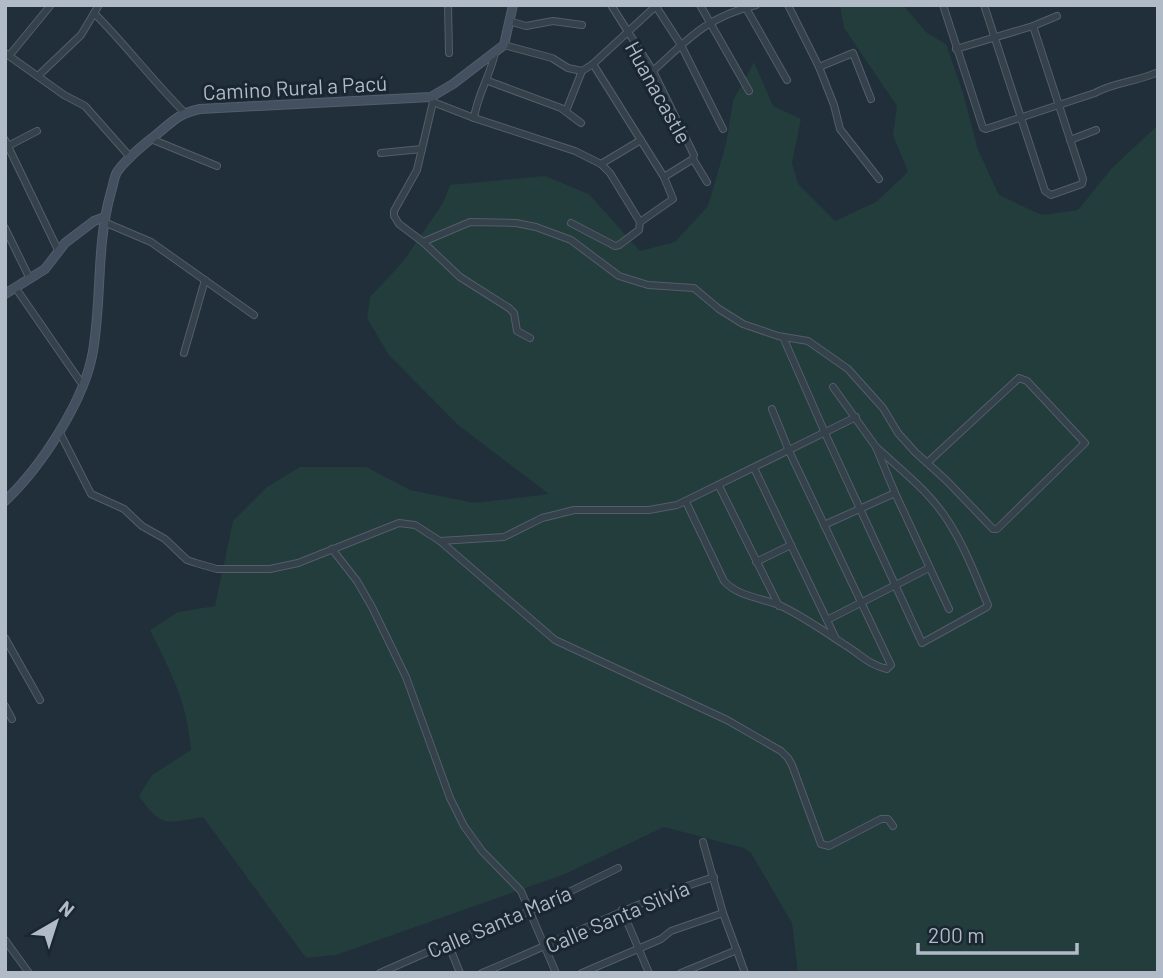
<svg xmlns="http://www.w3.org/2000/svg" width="1163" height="978" font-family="Barlow,sans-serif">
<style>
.green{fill:#233c3c}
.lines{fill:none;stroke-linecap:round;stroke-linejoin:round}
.street-casing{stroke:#535e69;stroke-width:8}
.secondary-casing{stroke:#535e69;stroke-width:10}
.street{stroke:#35414b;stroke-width:6}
.secondary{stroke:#43505f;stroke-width:8}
.labels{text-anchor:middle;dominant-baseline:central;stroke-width:6;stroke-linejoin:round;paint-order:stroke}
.street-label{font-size:21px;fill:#b0bbc7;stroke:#1a2630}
</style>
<rect width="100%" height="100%" fill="#212f3b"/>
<path class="green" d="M840,5H903L927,33L946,44L963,93L978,150L999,195L1042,215L1078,210L1112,168L1158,125V973H798L792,923L751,853L744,848L664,827L565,874L336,955L306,958L203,817C166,823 162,829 139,796L152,775L191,750C187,701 171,673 150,630L178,612L215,606L233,521L267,487L300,467H366L410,490L475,503L549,494L458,425L389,355L367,318L370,297L402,263L443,203L450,185L545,176L589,194L640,251L675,242L708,206L726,144L733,101L754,62L773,106L801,119L792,163L798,184L835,221L876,202L908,172L893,135L897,106L844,28Z"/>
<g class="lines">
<defs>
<g id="street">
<path d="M448,5L449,53"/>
<path d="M611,5L653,71L694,155L693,159L707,182"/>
<path d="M655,5L681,45L723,129"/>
<path d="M700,5L749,91"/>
<path d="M788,5L819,67L834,105L840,129L879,179"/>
<path d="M943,5L983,128L986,129L1095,93C1114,82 1137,82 1158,72"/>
<path d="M984,5L1045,191L1051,195L1082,184L1083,179L1033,26"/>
<path d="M746,8L787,80"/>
<path d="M94,13C126,45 152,80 184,112"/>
<path d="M509,21L526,26L553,21L582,25"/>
<path d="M504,45L552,58L568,68L582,71L593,64L657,5"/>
<path d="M956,49L1033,26L1057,16"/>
<path d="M5,53L64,95L85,106L131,158"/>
<path d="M9,56L50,6"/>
<path d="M819,67L853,53L871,99"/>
<path d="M653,71C689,38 707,17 756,5"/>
<path d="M38,76L81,35L99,5"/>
<path d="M488,81L561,108L581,123"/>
<path d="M431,97L433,102L417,170L394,211V216L399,224L423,242L460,277L509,308L514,313L517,331L530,338"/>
<path d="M433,102L474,118L575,151L601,164L610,173L640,222"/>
<path d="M566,111L582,71"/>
<path d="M474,118C477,96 490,76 495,53"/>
<path d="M151,139L217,166"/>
<path d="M5,140L59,252"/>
<path d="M1070,140L1096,130"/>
<path d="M8,146L37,131"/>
<path d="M381,153L422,149"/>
<path d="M601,164L641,140"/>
<path d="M664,177L693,159"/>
<path d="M104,222L151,242L254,315"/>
<path d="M571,223L615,246L619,245L639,230L640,222L673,199L664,177L593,64"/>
<path d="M5,228L30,279"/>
<path d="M423,242L470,222L516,223L536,227L571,240L619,276L648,285L694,288L719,309L743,324L778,336L808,341L848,369L883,408L898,433L915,452L947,481L993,529H997L1085,443L1027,381L1019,378L927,463"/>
<path d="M15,287L82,384"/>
<path d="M783,337L825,433L922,643L987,607L988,605C976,577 965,547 948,521C930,492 901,470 876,447"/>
<path d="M184,353L205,280"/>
<path d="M833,387L876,447L895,493L949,609"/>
<path d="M59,431L91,494L124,509L142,526L165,539L187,560L196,563L217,569H270L298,563L399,523L415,525L440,541L555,640L727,720L781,751L788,758L792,765L821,844L829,846L881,819H888L893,826"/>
<path d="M754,468L836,639"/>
<path d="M719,486L779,606"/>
<path d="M686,502L724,581C737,596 761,598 779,605C801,615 824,631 845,645C860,654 869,665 887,669L891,665L789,451L772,409"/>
<path d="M824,525L895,493"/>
<path d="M440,541L504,537L542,518L574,510H649L677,505L856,417"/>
<path d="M332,549L357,581L372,607L406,677L450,798L464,826L482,851L521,891L556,973"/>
<path d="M756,562L791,545"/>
<path d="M827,620L929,568"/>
<path d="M5,638L40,700"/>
<path d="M5,706L12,719"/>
<path d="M703,842L723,913L745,973"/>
<path d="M622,910L649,973"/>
<path d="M5,940L29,973"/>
<path d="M448,943L460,973"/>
<path d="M380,973L448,943L530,911L618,868"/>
<path d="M482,973C560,941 634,902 714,877"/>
<path d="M582,973L661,939L671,931L723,913"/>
<path d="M681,973L737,950"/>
</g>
<g id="secondary">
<path d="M5,294L45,269L65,243L94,221L105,217"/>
<path d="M5,501C41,467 85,400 93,351C102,298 96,244 111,192C113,186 114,177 117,172C126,159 143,145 156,135C172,122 179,113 200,109L431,97L453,84L504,45L513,5"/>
</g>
</defs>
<use href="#street" class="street-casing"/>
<use href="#secondary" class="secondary-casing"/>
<use href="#street" class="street"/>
<use href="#secondary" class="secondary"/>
</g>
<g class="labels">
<g class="street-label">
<text transform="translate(295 87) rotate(-3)">Camino Rural a Pacú</text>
<text transform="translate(659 92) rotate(61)">Huanacastle</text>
<text transform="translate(617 916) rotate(-23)">Calle Santa Silvia</text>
<text transform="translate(499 921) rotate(-23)">Calle Santa María</text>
</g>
</g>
<rect width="1163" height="978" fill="none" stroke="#b0bbc7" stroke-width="14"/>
<g transform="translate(56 922) rotate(39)" stroke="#1a2630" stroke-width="5" paint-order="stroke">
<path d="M0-5L12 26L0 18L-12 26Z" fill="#b0bbc7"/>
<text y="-10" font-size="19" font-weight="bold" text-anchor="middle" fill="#b0bbc7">N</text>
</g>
<path d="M918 943v10h159v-10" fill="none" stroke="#b0bbc7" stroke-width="3.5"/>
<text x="928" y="943" font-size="21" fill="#b0bbc7" stroke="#1a2630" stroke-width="5" paint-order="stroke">200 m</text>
</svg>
